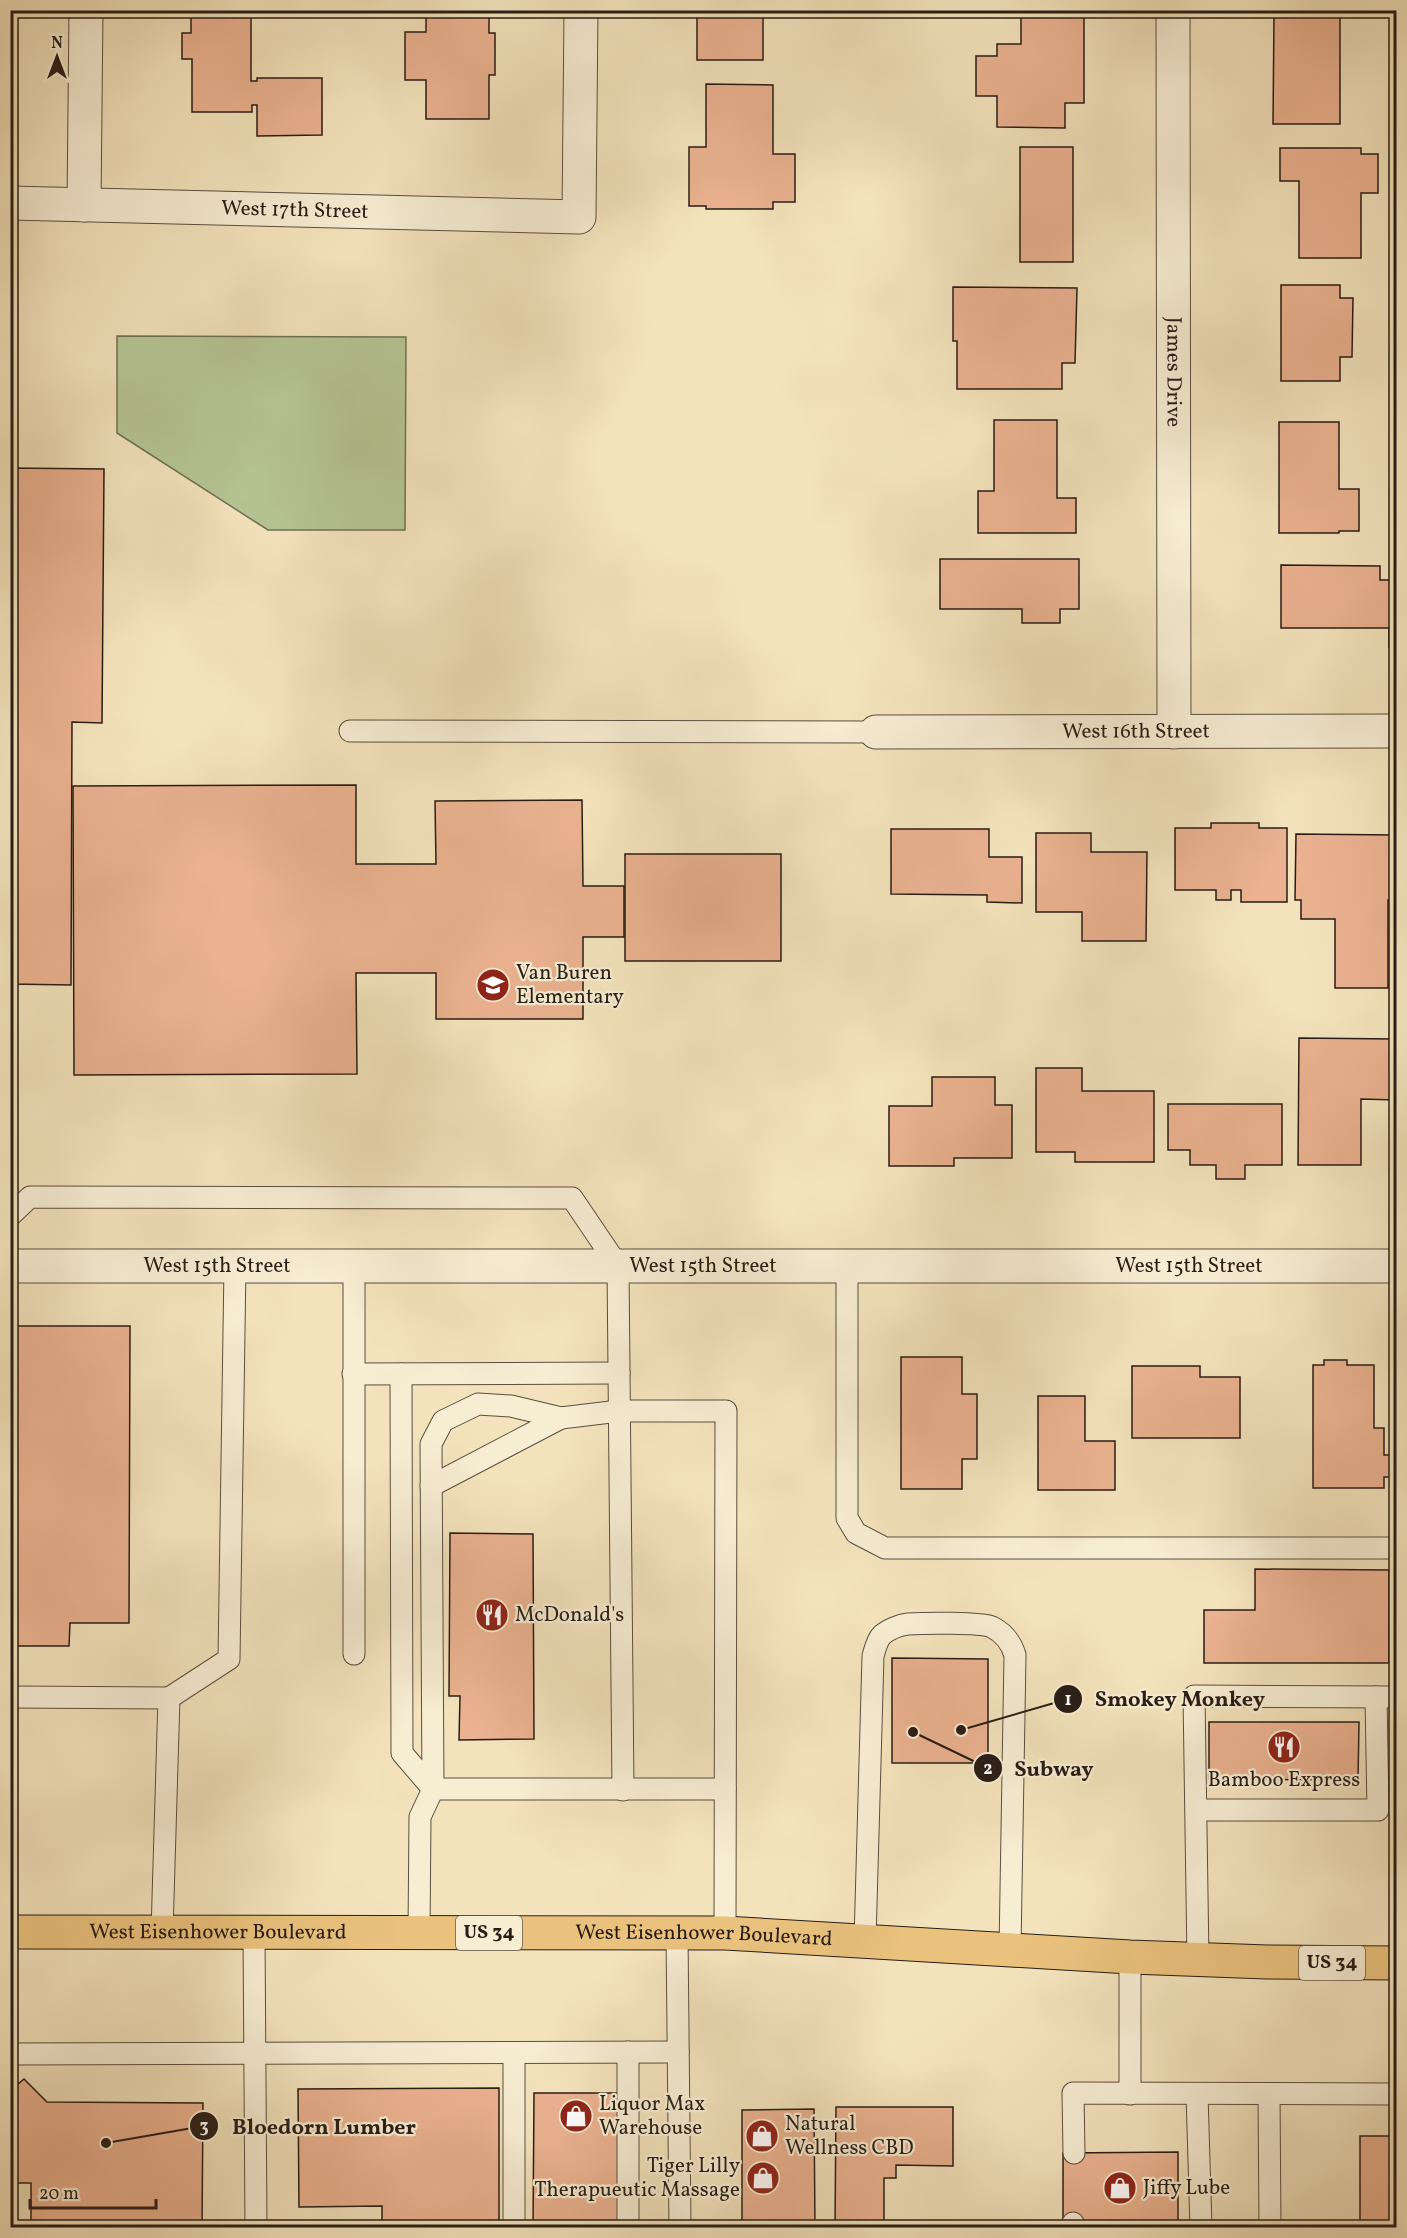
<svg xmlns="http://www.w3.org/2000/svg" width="1407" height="2238" font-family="Vollkorn,serif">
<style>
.green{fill:#b6c594;stroke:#6f7155;stroke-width:1.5}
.building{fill:#eab290;stroke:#281d16;stroke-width:1.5}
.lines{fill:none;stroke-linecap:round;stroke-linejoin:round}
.service-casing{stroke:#5b4e40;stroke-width:23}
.minor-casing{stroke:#5b4e40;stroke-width:35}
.trunk-casing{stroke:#281d16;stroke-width:35}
.service{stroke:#f7edd3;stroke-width:21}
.minor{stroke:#f7edd3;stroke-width:33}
.trunk{stroke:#eac27e;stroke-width:33}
.labels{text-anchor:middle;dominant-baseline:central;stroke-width:4.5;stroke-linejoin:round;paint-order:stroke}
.shield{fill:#f7edd3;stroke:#665b4f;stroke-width:1.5}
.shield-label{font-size:20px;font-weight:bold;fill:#281d16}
.street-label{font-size:21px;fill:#281d16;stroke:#f7edd3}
.poi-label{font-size:21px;fill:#281d16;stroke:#f7edd3;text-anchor:start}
.leader{fill:none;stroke:#281d16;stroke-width:2}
.callout-dot{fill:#281d16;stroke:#f7edd3;stroke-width:2}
.mark-label{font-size:18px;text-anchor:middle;font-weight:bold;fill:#fff}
.callout-label{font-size:22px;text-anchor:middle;font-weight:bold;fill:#281d16;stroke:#f7edd3;stroke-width:4.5;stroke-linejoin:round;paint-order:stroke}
</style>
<rect width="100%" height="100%" fill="#f3e3bc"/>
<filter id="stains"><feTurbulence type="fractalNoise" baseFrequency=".00333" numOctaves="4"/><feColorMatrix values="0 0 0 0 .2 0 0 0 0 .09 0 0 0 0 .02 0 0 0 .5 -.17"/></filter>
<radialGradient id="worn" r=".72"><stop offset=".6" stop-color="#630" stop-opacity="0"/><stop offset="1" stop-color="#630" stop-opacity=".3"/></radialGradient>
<path class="green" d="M117,336L406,337L405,530H268L117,433Z"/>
<g class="building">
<path d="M191,10H251V81H257V78H322V135L257,136V105H252V112H192V59H182V33H191Z"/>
<path d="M408,10H489V33H495V75H489V119H426V80H405V32H426V14H408Z"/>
<rect x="697" y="10" width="66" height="50"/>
<path d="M1021,11L1084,12V103H1065V128L997,127V96H976V56H997V44H1021Z"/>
<path d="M1274,15H1340V124H1273Z"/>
<path d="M706,84L773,85V154H795V202H773V209H706V206H689V147H706Z"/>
<rect x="1020" y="147" width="53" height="115"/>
<path d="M1280,148H1361V154H1378V193H1361V258H1299V181H1280Z"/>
<path d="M1281,285H1340V298H1353L1352,357H1340V381H1281Z"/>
<path d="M953,287L1077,288L1075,363H1062V389H957V341H953Z"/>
<path d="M994,420H1057V498H1076V533H978V491H994Z"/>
<path d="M1279,422H1339V489H1359V531H1339V533H1279Z"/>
<path d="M10,468L104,469L102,723L72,722L71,985L10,984Z"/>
<path d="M940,559H1079V609H1060V623H1022V609H940Z"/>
<path d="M1281,565L1380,566V580H1396V647H1389V628H1281Z"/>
<path d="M356,785V864H436L435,801L582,800L583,886H624V937H583V1019H436V973H356L357,1074L74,1075L73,786Z"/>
<path d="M1211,823H1259V828H1287V902H1241V890H1231V900H1216V890H1175V828H1211Z"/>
<path d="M891,829H989V857H1022V903L987,902V895L891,894Z"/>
<path d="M1036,833H1091V852H1147L1146,941H1082V912H1036Z"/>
<path d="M1296,834L1396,835V900H1388V988H1335V919H1301V900H1295Z"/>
<rect x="625" y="854" width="156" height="107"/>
<path d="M1299,1038L1396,1039V1100L1361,1099V1165H1298Z"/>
<path d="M1036,1068H1082V1091H1154V1162H1075V1152H1036Z"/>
<path d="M932,1077H995V1105H1012V1158H954V1166H889V1106H932Z"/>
<path d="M1168,1104H1282V1165H1245V1179H1216V1165H1190V1150H1168Z"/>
<path d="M10,1326H130L129,1623H70L69,1646H10Z"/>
<path d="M901,1357H962V1394H977V1459H962V1489H901Z"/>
<path d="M1324,1360H1347V1365H1374V1428H1384V1455H1391V1477H1384V1488H1313V1365H1324Z"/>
<path d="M1132,1366H1200V1377H1240V1438H1132Z"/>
<path d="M1038,1396H1085V1441H1115V1490H1038Z"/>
<path d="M450,1533L533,1534L534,1739L459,1740L460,1696H449Z"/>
<path d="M1255,1569L1389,1570V1663H1204V1610H1255Z"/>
<path d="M892,1658L988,1659V1763H892Z"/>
<path d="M1209,1722H1359L1358,1780L1209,1779Z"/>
<path d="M24,2079L47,2102L203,2103L202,2228H31V2183H10V2091Z"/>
<path d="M499,2088V2227L382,2228V2206L299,2207L298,2089Z"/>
<path d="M534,2093H623V2228H533Z"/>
<path d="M836,2107H953V2166L896,2165V2178H884V2228H835Z"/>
<path d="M814,2109L815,2228H742V2110Z"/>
<rect x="1360" y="2136" width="36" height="92"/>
<path d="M1178,2152V2228H1089V2223H1063V2153Z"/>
</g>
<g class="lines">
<defs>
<g id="service">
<path d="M350,731L876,732"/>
<path d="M10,1216L30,1197L572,1198L618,1266L623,1790"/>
<path d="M354,1266V1654"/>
<path d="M847,1266V1518L856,1533L885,1548H1396"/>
<path d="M353,1374L619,1373"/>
<path d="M401,1374L402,1753L433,1789H725"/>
<path d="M431,1486L561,1418"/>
<path d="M10,1697L169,1698L162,1932"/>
<path d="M169,1698L229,1659L235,1266"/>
<path d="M1197,1810H1378L1376,1697"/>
<path d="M254,1933L256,2228"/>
<path d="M419,1933L420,1817L433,1789L431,1444L443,1421L478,1404L511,1406L561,1418L619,1411H726L725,1933"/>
<path d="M677,1933L680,2228"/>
<path d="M865,1941L873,1656C875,1649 877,1640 882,1635C889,1629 900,1625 908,1624C923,1623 981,1622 992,1627C1004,1633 1011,1642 1015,1655L1010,1949"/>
<path d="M1130,1957V2094"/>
<path d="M1198,1960L1194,1696L1396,1697"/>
<path d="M628,2052V2228"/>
<path d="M514,2053V2228"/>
<path d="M10,2054L678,2052"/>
<path d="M1197,2094L1201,2228"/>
<path d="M1269,2094L1270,2228"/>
<path d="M1074,2153L1073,2093L1396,2094"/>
<path d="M1073,2223V2228"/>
</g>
<g id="minor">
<path id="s1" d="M1173,10L1174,732"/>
<path id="s2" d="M10,203L579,217L581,10"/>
<path d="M84,205L86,10"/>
<path id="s3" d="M876,732L1396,731"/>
<path id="s4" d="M10,1266H1396"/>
</g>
<g id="trunk">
<path id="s5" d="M10,1932L725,1933L1130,1957L1267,1962L1396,1963"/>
</g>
</defs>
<use href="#service" class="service-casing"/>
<use href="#minor" class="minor-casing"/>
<use href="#trunk" class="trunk-casing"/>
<use href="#service" class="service"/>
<use href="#minor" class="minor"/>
<use href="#trunk" class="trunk"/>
</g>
<defs>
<symbol id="school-disc" viewBox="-11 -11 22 22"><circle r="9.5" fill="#8f2418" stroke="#f7edd3"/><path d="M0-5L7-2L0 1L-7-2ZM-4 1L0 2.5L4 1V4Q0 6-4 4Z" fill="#fff"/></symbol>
<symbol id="restaurant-disc" viewBox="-11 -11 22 22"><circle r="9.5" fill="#8f2418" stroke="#f7edd3"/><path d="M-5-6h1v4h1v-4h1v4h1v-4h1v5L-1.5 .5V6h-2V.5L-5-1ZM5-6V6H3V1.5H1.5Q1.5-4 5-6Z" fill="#fff"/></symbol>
<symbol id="shop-disc" viewBox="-11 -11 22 22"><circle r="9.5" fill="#8f2418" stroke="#f7edd3"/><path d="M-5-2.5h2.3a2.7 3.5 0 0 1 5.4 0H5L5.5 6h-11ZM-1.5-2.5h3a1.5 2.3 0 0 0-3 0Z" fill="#fff"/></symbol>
</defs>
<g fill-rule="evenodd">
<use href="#school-disc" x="474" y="966" width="38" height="38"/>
<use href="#restaurant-disc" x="473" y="1596" width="38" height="38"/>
<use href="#restaurant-disc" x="1265" y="1728" width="38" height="38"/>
<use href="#shop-disc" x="557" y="2097" width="38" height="38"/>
<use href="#shop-disc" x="743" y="2117" width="38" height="38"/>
<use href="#shop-disc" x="744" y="2159" width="38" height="38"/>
<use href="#shop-disc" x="1101" y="2169" width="38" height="38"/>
</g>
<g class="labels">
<g class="shield">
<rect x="456" y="1916" width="66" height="34" rx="4.5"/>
<rect x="1299" y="1946" width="66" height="34" rx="4.5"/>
</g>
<g class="shield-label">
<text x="489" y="1933">US 34</text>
<text x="1332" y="1963">US 34</text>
</g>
<g class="street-label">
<text stroke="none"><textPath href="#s2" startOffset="285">West 17th Street</textPath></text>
<text stroke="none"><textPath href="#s1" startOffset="362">James Drive</textPath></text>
<text stroke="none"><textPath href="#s3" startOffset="260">West 16th Street</textPath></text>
<text stroke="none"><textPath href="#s4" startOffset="207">West 15th Street</textPath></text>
<text stroke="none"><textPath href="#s4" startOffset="693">West 15th Street</textPath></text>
<text stroke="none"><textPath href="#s4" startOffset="1179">West 15th Street</textPath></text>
<text stroke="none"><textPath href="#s5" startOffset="208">West Eisenhower Boulevard</textPath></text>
<text stroke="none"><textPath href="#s5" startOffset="694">West Eisenhower Boulevard</textPath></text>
</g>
<g class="poi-label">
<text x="516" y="973">Van Buren<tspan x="516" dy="24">Elementary</tspan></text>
<text x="515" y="1615">McDonald's</text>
<text x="1284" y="1780" text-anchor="middle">Bamboo Express</text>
<text x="599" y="2104">Liquor Max<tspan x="599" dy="24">Warehouse</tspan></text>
<text x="785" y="2124">Natural<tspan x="785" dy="24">Wellness CBD</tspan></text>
<text x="740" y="2166" text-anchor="end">Tiger Lilly<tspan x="740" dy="24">Therapueutic Massage</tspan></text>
<text x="1143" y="2188">Jiffy Lube</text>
</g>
</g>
<path class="leader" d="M961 1730L1068 1699M913 1732L988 1768M106 2143L204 2126"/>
<g class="callout-dot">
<circle cx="961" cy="1730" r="6"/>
<circle cx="913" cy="1732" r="6"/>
<circle cx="106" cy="2143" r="6"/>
<circle cx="1068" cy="1699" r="15"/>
<circle cx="988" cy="1768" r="15"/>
<circle cx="204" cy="2126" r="15"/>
</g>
<g class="mark-label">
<text x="1068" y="1705">1</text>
<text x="988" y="1774">2</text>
<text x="204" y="2132">3</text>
</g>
<g class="callout-label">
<text x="1180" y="1706">Smokey Monkey</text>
<text x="1054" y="1776">Subway</text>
<text x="324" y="2134">Bloedorn Lumber</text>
</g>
<rect width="1407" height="2238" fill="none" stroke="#f3e3bc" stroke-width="36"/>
<rect x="12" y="12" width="1383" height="2214" fill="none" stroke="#281d16" stroke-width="3"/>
<rect x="18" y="18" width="1371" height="2202" fill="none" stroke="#281d16" stroke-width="1.5"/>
<g transform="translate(57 57)" stroke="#f7edd3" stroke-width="4.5" paint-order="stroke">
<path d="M0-4.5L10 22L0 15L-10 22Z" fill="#281d16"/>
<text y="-9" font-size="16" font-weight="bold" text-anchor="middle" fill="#281d16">N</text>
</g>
<path d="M30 2199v9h126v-9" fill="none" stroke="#281d16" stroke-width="3"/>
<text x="39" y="2199" font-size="18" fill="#281d16" stroke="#f7edd3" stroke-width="4.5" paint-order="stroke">20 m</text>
<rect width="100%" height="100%" filter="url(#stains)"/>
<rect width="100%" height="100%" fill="url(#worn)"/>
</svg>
